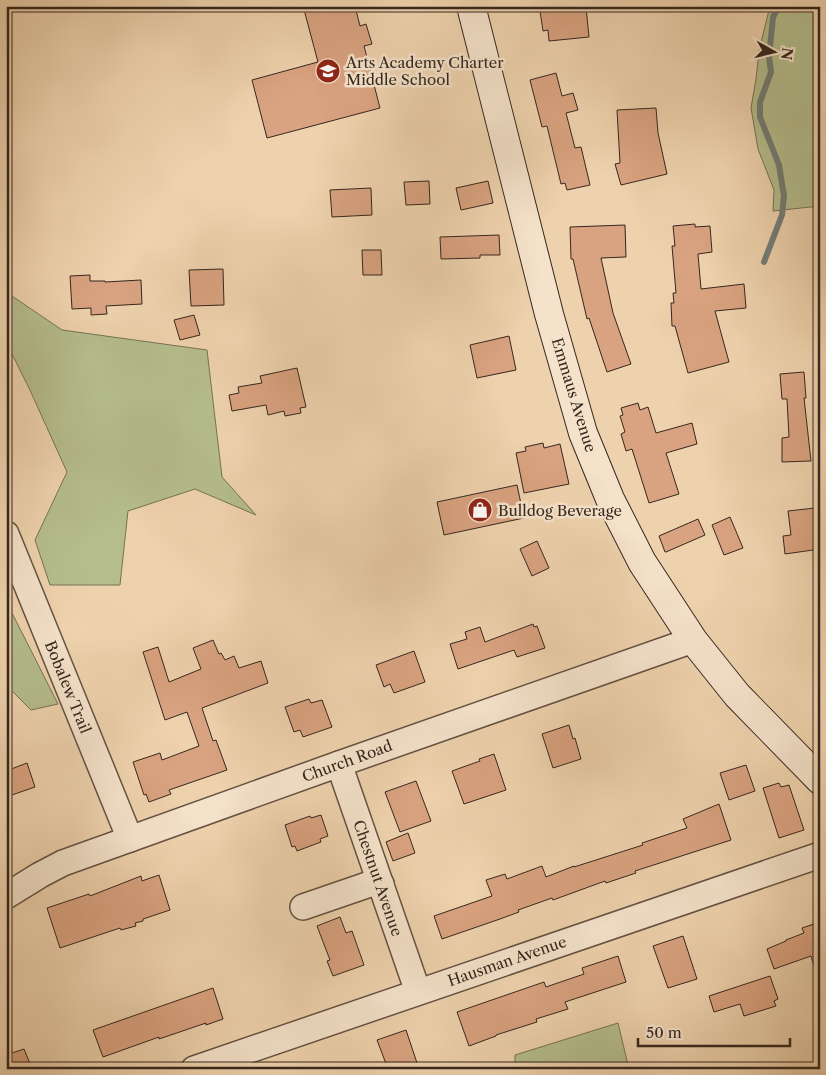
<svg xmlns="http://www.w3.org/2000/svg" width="826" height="1075" font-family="'Libre Caslon Text',serif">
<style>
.green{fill:#b5bd8d;stroke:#767256}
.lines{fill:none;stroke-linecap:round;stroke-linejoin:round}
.stream{stroke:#737d77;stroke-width:6}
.building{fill:#d9a280;stroke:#36271f}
.street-casing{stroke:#645242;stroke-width:28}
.secondary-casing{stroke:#36271f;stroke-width:30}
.street{stroke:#f4e2ca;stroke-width:25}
.secondary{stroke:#f4e2ca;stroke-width:28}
.labels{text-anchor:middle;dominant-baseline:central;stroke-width:5;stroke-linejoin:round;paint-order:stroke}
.poi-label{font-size:15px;fill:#36271f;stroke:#f4e2ca;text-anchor:start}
.street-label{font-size:15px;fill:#36271f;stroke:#f4e2ca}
</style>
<rect width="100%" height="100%" fill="#eed2ad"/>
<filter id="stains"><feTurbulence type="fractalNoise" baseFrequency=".004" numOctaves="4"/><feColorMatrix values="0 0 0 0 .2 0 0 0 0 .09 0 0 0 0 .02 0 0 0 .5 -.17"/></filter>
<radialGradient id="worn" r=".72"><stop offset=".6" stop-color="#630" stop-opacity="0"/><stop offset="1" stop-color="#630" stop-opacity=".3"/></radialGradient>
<g class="green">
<path d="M770,6H820V206L773,211L774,190L758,149L751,108L756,79L759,51Z"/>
<path d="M6,292L62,330L207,350L222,477L256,515L195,489L128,511L120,585H50L35,540L67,472L29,388L6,342Z"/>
<path d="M6,596L10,609L58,704L31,710L6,685Z"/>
<path d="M618,1023L629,1069H515V1055Z"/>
</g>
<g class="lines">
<path class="stream" d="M764,262L782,215L784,196L779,165L760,117V102L771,72L769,57L773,17L779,6"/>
</g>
<g class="building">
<path d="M303,6H355L360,26L366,24L372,44L364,46L380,108L267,138L252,80L318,62Z"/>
<path d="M586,7L589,37L549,41L548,30L543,31L540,11Z"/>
<path d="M556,73L562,96L573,93L578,110L566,113L575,148L581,147L590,185L567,190L565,183L561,184L547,126L542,127L530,80Z"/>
<path d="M656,108L658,133L667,174L621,185L615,164L620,163L617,110Z"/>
<path d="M429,181L430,204L406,205L404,182Z"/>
<path d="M488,181L493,203L461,210L456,188Z"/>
<path d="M371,188L372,215L332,217L330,190Z"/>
<path d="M695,224V227L710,226L712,252L698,254L701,289L744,284L746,308L715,311L729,362L688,373L675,326H672L671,303H674L673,293H676L672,246H675L673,226Z"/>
<path d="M625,225L626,257L601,258L613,313L631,364L607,372L589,318L587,319L573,259H571L570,227Z"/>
<path d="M499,235L500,255H480V258L441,259L440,237Z"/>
<path d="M362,250H381L382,275H363Z"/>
<path d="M223,269L224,305L191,306L189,270Z"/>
<path d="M90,275V281H105V282L141,280L142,304L106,306L107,314L91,315V308L72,309L70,276Z"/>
<path d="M194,315L200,335L180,340L174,320Z"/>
<path d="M509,336L516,370L477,378L470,345Z"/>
<path d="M297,368L306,407L300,408L301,413L285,416L284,411L268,415L266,405L232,411L229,395L239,393L238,387L262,383L260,376Z"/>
<path d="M804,372L806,398H804L811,461L782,462V438L789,437L787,399H782L780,374Z"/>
<path d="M638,403L640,410L648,407L656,433L692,423L697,444L666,453L679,494L649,503L632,449L626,451L621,434L625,432L620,416L623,415L621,408Z"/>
<path d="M543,443L544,448L560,444L569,484L524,493L516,453L526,451L525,447Z"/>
<path d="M517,485L524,518L444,535L437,502Z"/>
<path d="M815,508L816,513L820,512V549L785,554L783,536L791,535L788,511Z"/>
<path d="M730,517L743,548L724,555L712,525Z"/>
<path d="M698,519L705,535L666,552H665L659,536Z"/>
<path d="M537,541L549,568L532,576L520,549Z"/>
<path d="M533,624L534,627L537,626L545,648L517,657L514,650L458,669L450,644L467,639L465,632L480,627L485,642Z"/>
<path d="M213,640L219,654L221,653L225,660L234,656L239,668L261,661L268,683L202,708L213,741L216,740L227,770L169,790L171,794L149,802L146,794L144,795L133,762L160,753L162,760L199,746L187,712L165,720L143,652L158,647L169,682L201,669L193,648Z"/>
<path d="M414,651L425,682L394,693L390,684L384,687L376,665Z"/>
<path d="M309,699L311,703L322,700L332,727L303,737L300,730L294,732L285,707Z"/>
<path d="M569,725L573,739L575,738L581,759L553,768L542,734Z"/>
<path d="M494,754L506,790L464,804L452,771L480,761L479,759Z"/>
<path d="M27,763L35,787L6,797V771Z"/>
<path d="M746,765L755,791L729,800L720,773Z"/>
<path d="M416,781L431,821L400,832L385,792Z"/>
<path d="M779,783L781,787L789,785L804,830L779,838L763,788Z"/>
<path d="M719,804L731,840L635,871L636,873L606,883L605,881L553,900L552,898L518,910L519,912L500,919L442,939L434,916L492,896L486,880L505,874L507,879L542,866L546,877L574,866V867L643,845L642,843L687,828L683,819Z"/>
<path d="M321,815L328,836L320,839L321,842L297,851L295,846L292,847L285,825L310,816L311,818Z"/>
<path d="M408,833L415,853L393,861L386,842Z"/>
<path d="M159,875L170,910L143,919V921L135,923L136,926L121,930L120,928L60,948L47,908L89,894L90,896L141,876L142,881Z"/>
<path d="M340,917L346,933L352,931L364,965L333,976L327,961L330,960L317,926Z"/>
<path d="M820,922V971L816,972L811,956L774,969L767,949L786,941V940L804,933L802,928Z"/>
<path d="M683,936L697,979L668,988L653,946Z"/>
<path d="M618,956L626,982L565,1002L568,1009L536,1019L537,1022L496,1035V1036L469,1046L457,1012L544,982L546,987L584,974L582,968Z"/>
<path d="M770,976L778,999L774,1001L776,1006L744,1016L740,1004L714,1012L709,996Z"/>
<path d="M213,988L223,1019L206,1025V1023L159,1039V1037L103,1057L93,1030Z"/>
<path d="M406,1030L419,1069H388L377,1040Z"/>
<path d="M24,1049L32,1069H6V1055Z"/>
</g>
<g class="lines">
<defs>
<g id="street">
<path d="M6,534L130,839"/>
<path d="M339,764L418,992"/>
<path d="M6,896L40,875L63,863L339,764L693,640"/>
<path d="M303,907L370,884H381"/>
<path d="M194,1069L820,855"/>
</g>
<path id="secondary" d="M471,6L549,314L583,433L610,499L642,562L693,640L737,695L820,780"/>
</defs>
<use href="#street" class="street-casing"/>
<use href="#secondary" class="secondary-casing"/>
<use href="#street" class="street"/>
<use href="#secondary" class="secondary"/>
</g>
<defs>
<symbol id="school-disc" viewBox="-11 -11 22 22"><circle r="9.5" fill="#8f2418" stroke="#f4e2ca"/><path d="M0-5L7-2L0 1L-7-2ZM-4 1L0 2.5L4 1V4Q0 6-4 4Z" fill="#fff"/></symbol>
<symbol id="shop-disc" viewBox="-11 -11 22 22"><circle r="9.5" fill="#8f2418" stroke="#f4e2ca"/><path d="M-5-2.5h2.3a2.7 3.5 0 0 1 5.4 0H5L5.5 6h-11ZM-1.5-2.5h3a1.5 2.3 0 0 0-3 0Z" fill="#fff"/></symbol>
</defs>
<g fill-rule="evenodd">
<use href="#school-disc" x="314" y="57" width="28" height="28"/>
<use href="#shop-disc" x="466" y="496" width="28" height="28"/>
</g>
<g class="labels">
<g class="poi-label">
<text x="346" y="62">Arts Academy Charter<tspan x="346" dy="17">Middle School</tspan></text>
<text x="498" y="510">Bulldog Beverage</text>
</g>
<g class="street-label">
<text transform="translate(574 395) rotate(73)">Emmaus Avenue</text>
<text transform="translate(68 687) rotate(68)">Bobalew Trail</text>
<text transform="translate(347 761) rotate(-20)">Church Road</text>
<text transform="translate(378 878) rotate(71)">Chestnut Avenue</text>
<text transform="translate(507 961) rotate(-19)">Hausman Avenue</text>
</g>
</g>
<rect width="826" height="1075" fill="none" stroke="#eed2ad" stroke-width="25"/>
<rect x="8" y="8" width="811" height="1060" fill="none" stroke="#36271f" stroke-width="2.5"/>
<rect x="12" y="12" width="801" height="1050" fill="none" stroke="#36271f"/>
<g transform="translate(774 52) rotate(98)" stroke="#f4e2ca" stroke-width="4" paint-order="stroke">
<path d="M0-4L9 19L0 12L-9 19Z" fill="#36271f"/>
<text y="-8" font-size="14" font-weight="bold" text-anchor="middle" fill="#36271f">N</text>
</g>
<path d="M638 1038v8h152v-8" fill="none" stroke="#36271f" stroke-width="2.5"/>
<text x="646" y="1038" font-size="15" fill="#36271f" stroke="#f4e2ca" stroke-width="4" paint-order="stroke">50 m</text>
<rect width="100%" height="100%" filter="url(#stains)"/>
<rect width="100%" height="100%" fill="url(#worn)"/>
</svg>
